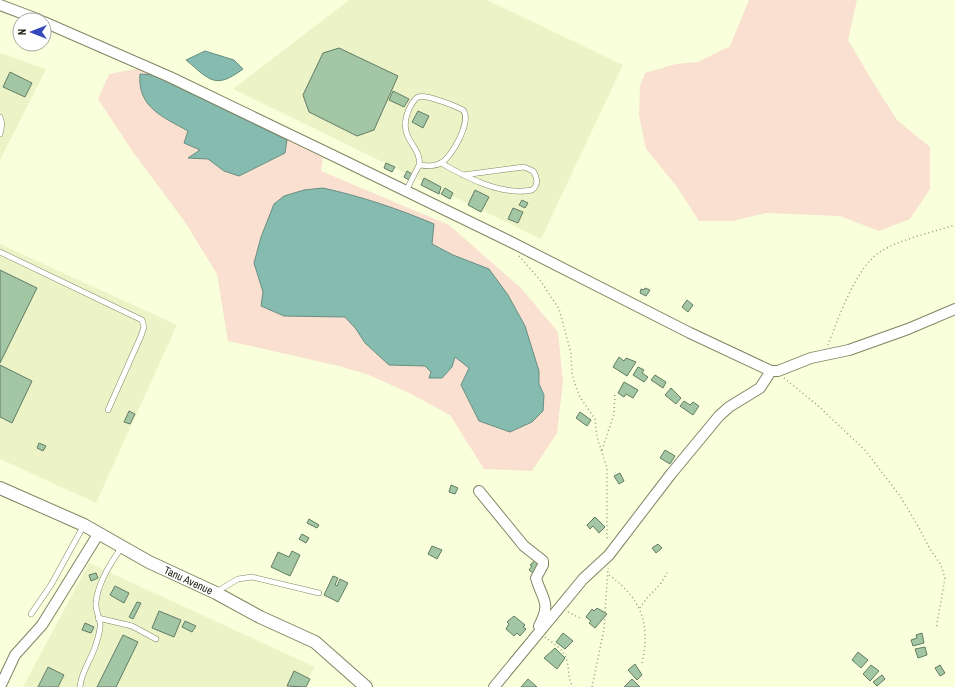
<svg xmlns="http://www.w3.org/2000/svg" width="955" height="687" font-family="'Archivo Narrow',sans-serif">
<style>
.built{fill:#ecf4c7}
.green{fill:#fae0d1}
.water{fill:#86bcaf;stroke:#688e81}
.building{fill:#a3c6a4;stroke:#627c64}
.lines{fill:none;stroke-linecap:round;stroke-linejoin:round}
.service-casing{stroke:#808564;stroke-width:6}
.minor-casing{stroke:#808564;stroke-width:12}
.tertiary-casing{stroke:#808564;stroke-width:14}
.path{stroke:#979c81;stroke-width:1.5;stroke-dasharray:1 3;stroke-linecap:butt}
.service{stroke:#fff;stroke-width:5}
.minor{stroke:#fff;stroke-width:10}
.tertiary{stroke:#fff;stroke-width:12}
.labels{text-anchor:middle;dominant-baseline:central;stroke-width:3;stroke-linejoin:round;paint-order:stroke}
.street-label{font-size:11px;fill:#222416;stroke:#fff}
</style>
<rect width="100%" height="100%" fill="#f8ffda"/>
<g class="built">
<path d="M349,0H487L623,65L541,239L233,89Z"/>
<path d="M0,53L46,69L0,160Z"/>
<path d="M0,244L177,325L96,503L0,459Z"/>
<path d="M89,563L315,667L303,687H23Z"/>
</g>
<g class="green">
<path d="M749,0H857L848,40L874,84L897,120L930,147V189L910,219L879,231L840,216L766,213L733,221H699L677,187L646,149L639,115L640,86L645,73L676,64L698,62L730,46Z"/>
<path d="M146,67L323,158L321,171L449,225L521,288L558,332L563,382L557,433L532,471L484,469L450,415L409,393L369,375L339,366L228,341L217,274L185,222L133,152L98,99L109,74Z"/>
</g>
<g class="water">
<path d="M205,51L234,60L243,69C215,90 210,80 186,60Z"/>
<path d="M140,74L153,75L287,140L285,153L239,176L224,171L208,159L188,158L200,150L184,143L188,131C163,117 137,107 140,74Z"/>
<path d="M323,188C360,196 399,209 434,224L432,244L453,255L489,269L508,295L525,326L539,371V384L544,395L543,411L532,422L510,432L479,421L461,385L469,368L455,357L452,367L442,378H429L431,372L425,366L389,365L365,343L356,329L345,317L284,316L261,306L263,292L254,263L261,237L274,204L284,196L304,190Z"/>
</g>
<g class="building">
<path d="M339,48L398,76L374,130L357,136L309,112L303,95L323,53Z"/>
<path d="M10,72L32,83L25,97L3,87Z"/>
<path d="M393,91L409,99L404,107L389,100Z"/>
<path d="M418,111L429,116L423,128L412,122Z"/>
<path d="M386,163L395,167L392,172L384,168Z"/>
<path d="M407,171L412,174L409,180L404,177Z"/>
<path d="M424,178L441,187L439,194L421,185Z"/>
<path d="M445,188L453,193L450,199L441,194Z"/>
<path d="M475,190L489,197L481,212L468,205Z"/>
<path d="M522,200L528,203L525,208L519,205Z"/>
<path d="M513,208L523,212L518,223L508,219Z"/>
<path d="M0,270L37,288L0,363Z"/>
<path d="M645,288L650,290L646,296L640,293L641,289L644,290Z"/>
<path d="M687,300L693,305L688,312L682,307Z"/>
<path d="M619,357L624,361L626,358L636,362L627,376L613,367Z"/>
<path d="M0,365L32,381L12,423L0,417Z"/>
<path d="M638,367L644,370L642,373L648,377L644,382L633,375Z"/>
<path d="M655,375L666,382L663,388L651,380Z"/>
<path d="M624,382L638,390L633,398L626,394L624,397L618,393Z"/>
<path d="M671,388L681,398L676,404L665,395Z"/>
<path d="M684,401L690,405L693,402L699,406L693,415L680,406Z"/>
<path d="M129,411L135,414L130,424L124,422Z"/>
<path d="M580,412L591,420L587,426L576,418Z"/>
<path d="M39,443L46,446L43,451L37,448Z"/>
<path d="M665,450L675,456L670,464L660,458Z"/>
<path d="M620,473L624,481L619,484L614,476Z"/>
<path d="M451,485L458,488L455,494L449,492Z"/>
<path d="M595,517L605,527L599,533L593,526L590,529L587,525Z"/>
<path d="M309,519L319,525L317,528L307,523Z"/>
<path d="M302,534L309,538L306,543L299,539Z"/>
<path d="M658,544L662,548L656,553L652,548Z"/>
<path d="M432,546L442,550L437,559L428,554Z"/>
<path d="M292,551L300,555L290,576L271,567L278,552L289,557Z"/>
<path d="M539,557L544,561L534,574L529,570L532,566L530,565Z"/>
<path d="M96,573L98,578L91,581L89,575Z"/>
<path d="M333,576L338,578L335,585L337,586L340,579L348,583L338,602L324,595Z"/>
<path d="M115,586L129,593L124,603L110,595Z"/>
<path d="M137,602L141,603L133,619L129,617Z"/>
<path d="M597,608L607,614L595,628L589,623L591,621L586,617L592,609L594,611Z"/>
<path d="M159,611L181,620L174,637L152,628Z"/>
<path d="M514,616L525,625L523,627L526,629L520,636L517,633L514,636L506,629L509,624L507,622Z"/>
<path d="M185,621L196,626L192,632L182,627Z"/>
<path d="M85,623L94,627L91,633L82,630Z"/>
<path d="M563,633L573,641L565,649L556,642Z"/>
<path d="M922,633L924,643L913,646L911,640L917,638L916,635Z"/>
<path d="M123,635L138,642L116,687H97Z"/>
<path d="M925,647L927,655L918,658L915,649Z"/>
<path d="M555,648L565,658L557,669L544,658Z"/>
<path d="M858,652L868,660L861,668L852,660Z"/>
<path d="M635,664L642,675L637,680L628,670Z"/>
<path d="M871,665L879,671L870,681L863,674Z"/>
<path d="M940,665L945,673L940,676L935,668Z"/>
<path d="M48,667L64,675L58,687H38Z"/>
<path d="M294,671L310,679L306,687L287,686Z"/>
<path d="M882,675L885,679L877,686L873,682Z"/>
<path d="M528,679L537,687H521Z"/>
<path d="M632,679L640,687H624Z"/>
</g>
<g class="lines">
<defs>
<g id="service">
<path d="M0,117L2,124L0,134"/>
<path d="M441,163C467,178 502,196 532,190C539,185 537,177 533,171L524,167L463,175"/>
<path d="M406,191L419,165C422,153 408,142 406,131C404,123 406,116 409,109C411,105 414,99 418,97C426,94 455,106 463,110C472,121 452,157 441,163C434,167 427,166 419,165"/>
<path d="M0,252L142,320L144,327L141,336L108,410"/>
<path d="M216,592L238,579L252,577L319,593"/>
<path d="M31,614L51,585L84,525"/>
<path d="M98,618L132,626L156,639"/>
<path d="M80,687C81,671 92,659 96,644C98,638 101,629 100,623C99,616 95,609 96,602C98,582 111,562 122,547"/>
</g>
<g id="minor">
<path d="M0,5L40,20"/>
<path d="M44,22L170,77L332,155L507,240L690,333L771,371H778L811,358L849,350L908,329L955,309"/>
<path d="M479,491L524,546L543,561V565L536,578C542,600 552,602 539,626"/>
<path d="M0,687L15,655L42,625L99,533"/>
<path d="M494,687L583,579L609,555L671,474L719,416L729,407L760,388L771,371"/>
</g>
<g id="tertiary">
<path id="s1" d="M0,488L84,525L149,562L216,593L260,617L315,642L366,687"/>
</g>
</defs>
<use href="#service" class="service-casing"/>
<use href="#minor" class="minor-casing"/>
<use href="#tertiary" class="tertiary-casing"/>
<g class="path">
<path d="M519,256L540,280L559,309L571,353L572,374L576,387L580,397L595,419L597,437L607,468V541"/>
<path d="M828,345C838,319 856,267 880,252C898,240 933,232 955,225"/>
<path d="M784,378L816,404L865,450L900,496L918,526L930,549L941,565L945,578L936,629"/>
<path d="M602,450L614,414L615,392"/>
<path d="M609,575C641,598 651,624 642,663"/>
<path d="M640,608C649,592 660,590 668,570"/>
<path d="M568,612L582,619"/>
<path d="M545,637C553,643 563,649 566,658C570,668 567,678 573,687"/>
<path d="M592,687L604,629L608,568"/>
</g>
<use href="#service" class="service"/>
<use href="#minor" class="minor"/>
<use href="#tertiary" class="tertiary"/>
</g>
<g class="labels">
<g class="street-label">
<text stroke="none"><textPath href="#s1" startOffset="210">Tanu Avenue</textPath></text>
</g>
</g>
<g transform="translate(32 32) rotate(270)"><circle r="19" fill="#ffffff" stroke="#a7a7a2"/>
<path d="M0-3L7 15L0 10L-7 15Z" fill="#3549bb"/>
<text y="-6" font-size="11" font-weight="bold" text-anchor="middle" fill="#222416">N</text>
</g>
</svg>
